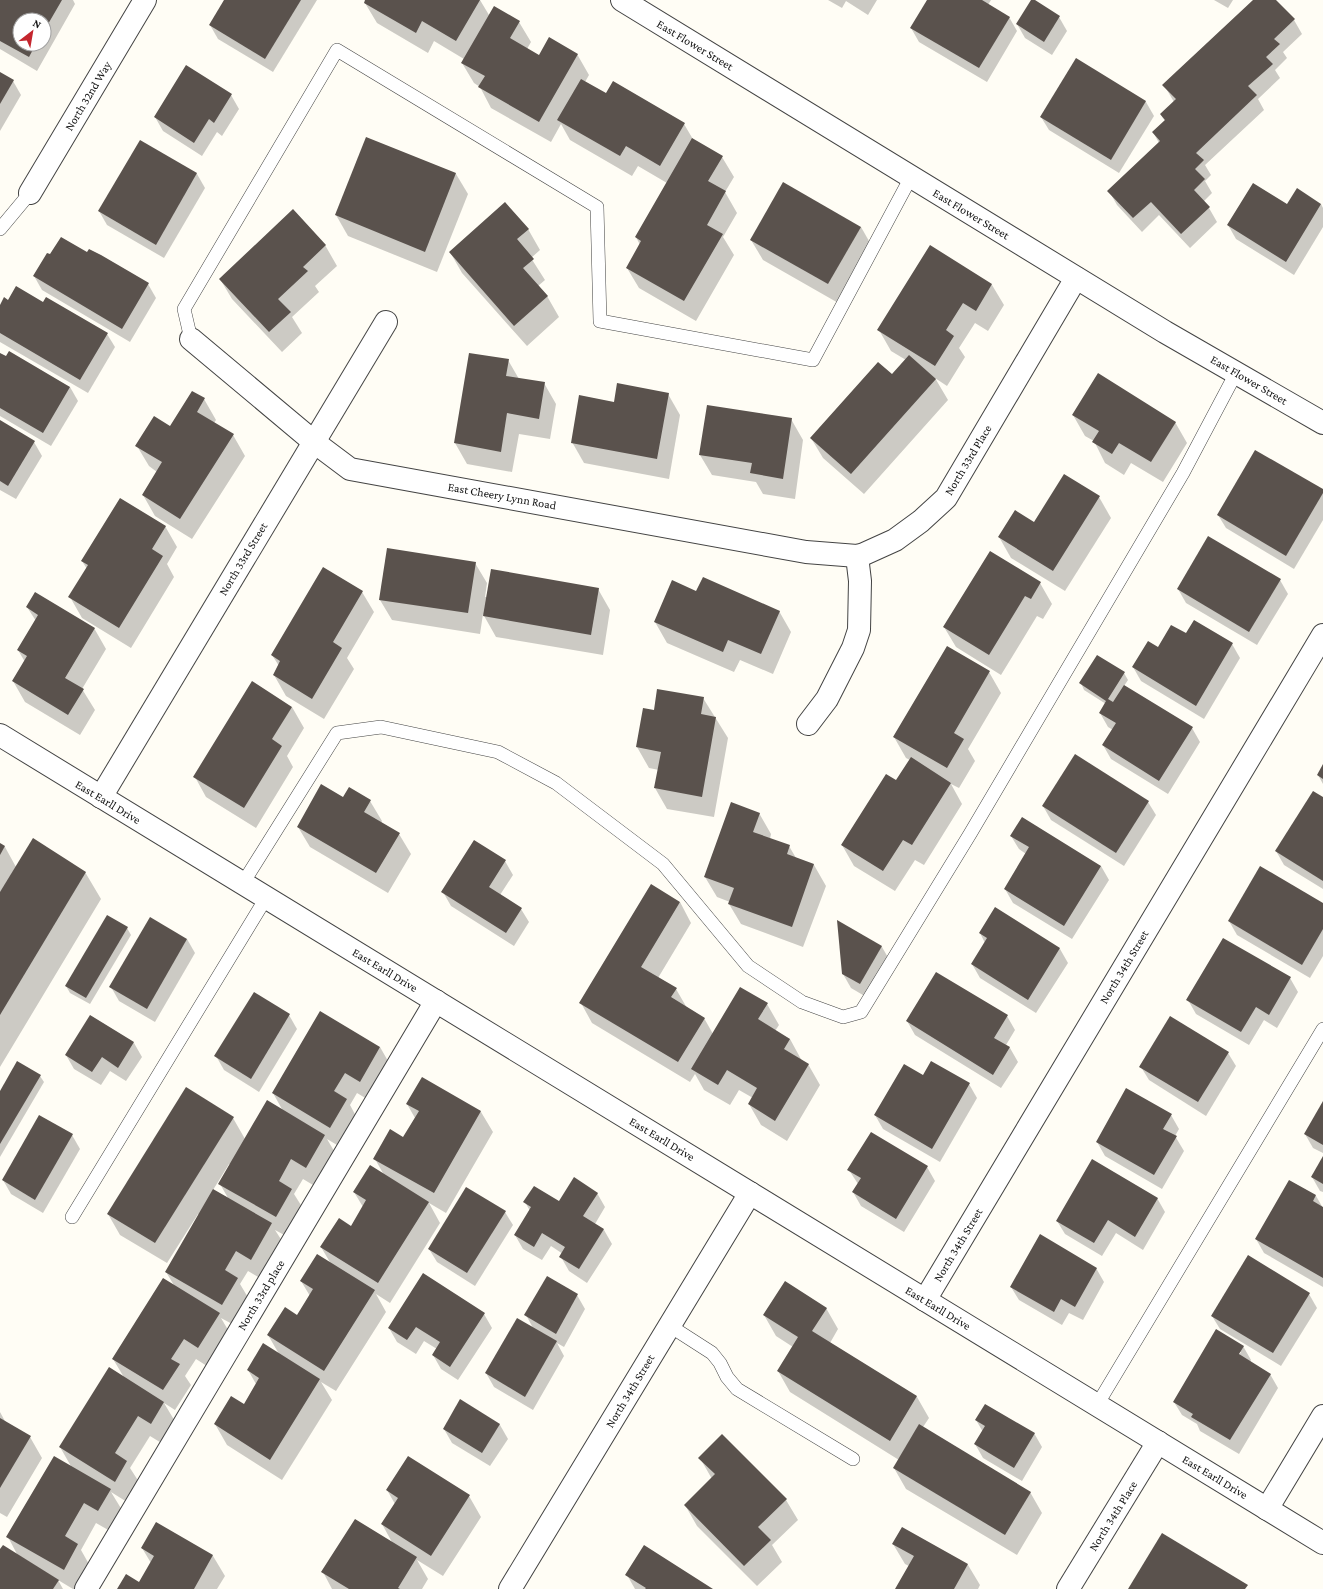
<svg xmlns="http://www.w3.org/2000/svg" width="1323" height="1589" font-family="'Crimson Pro',serif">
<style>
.shadow{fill:#0003;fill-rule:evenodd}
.building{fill:#5a524d}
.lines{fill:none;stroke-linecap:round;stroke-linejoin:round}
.service-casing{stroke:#444;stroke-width:14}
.minor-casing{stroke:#444;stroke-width:24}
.service{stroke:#fff;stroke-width:13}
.minor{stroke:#fff;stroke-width:22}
.labels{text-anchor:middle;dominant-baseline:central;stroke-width:4;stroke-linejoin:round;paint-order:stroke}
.street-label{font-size:12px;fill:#111;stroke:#fff}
</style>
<rect width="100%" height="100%" fill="#fffdf5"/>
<g class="shadow">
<path d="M0,0H73L75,4L37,71L0,49ZM20,20H44V44H20Z"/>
<path d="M225,0H317L273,72L218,39L210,25Z"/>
<path d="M366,0H480L489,15L519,22L531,42L527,49L539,56L577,54L589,75L585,82L606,94L684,124L694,141L722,157L734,177L725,192L737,213L723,237L734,255L696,321L639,288L627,268L640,245L636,237L667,183L638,166L632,176L570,140L561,124L551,142L491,108L480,87L474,83L462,63L464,59L434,41L428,53L377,23L365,3Z"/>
<path d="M828,0H877L868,15L846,1L842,8Z"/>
<path d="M928,0H991L988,5L1009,17L1017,31L987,82L919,42L911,28Z"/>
<path d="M1033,0L1059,17L1067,31L1052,55L1025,38L1017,24Z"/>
<path d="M1214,0H1233L1228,8Z"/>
<path d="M1254,0H1275L1294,20L1302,34L1283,52L1287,58L1275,70L1280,78L1258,99L1264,110L1205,165L1211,175L1205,181L1212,193L1203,202L1209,208L1217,222L1190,248L1159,215L1142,232L1117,205L1109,191L1159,143L1153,132L1165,121L1161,115L1174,102L1164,85Z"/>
<path d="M1076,60L1146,102L1154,116L1119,173L1049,130L1041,117Z"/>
<path d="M0,73L13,81L21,95L0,131Z"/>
<path d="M231,95L239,109L222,136L217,132L202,156L163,131L155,117Z"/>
<path d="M140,141L197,174L205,188L164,258L107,225L99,211Z"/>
<path d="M456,174L468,194L437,272L348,236L336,215Z"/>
<path d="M1321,204L1323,208V227L1294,275L1236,239L1228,225L1288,205Z"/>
<path d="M861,227L873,248L840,304L763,260L751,240Z"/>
<path d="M528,229L540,250L531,258L545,280L538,286L547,296L559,317L527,346L462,273L450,252Z"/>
<path d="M325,245L337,266L315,286L319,292L292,317L302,333L282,352L232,299L220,279Z"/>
<path d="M930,247L992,285L1004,305L988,331L975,323L959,348L965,357L947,386L935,378L948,400L864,494L823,458L811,438L892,376L906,360L891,351L879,330Z"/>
<path d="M87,254L148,284L156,298L130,342L42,290L34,276L50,256Z"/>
<path d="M8,301L43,304L107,334L115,347L88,393L0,342V307Z"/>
<path d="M0,354L70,387L78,401L51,446L0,416Z"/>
<path d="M508,360L519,379L544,383L556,404L550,439L519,434L512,472L467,464L455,443Z"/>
<path d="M668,394L680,415L669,479L584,463L572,442L615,403Z"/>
<path d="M204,399L216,420L214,423L233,435L245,456L192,539L155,516L143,495L157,472L149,466L137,446L170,427Z"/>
<path d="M1073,415L1175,422L1187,443L1163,482L1131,463L1124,475L1105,463L1094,441L1085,436Z"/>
<path d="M791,419L803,440L795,499L763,494L756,482L712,475L700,455Z"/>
<path d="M0,421L34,442L42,456L16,499L0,490Z"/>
<path d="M1323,491V520L1294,569L1226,528L1218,515Z"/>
<path d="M1099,497L1111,518L1065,591L1011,558L999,537Z"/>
<path d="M165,526L177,547L167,564L174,577L131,648L82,618L70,597L87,569L82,561Z"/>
<path d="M475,563L487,583L485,597L598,589L610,610L603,655L496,637L483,614L480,634L392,620L380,600Z"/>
<path d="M1280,580L1288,594L1257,645L1186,603L1178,589Z"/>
<path d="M1040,583L1052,604L1043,619L1037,616L1001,675L956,647L944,627Z"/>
<path d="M362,592L374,612L347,658L354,669L324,719L286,696L274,675L279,666L272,655Z"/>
<path d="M697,592L779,611L791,632L773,674L740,660L734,672L667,643L655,622Z"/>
<path d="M27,607L94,628L106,649L82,689L95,710L80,735L25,702L13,681L25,662L18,650L36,621Z"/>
<path d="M1186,635L1232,644L1240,658L1204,719L1141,681L1133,667L1159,649Z"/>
<path d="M947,648L989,672L1001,693L968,749L975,761L959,788L951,784L962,804L924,865L915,860L895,891L854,866L842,845L896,782L910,760L906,758L894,737Z"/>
<path d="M1124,673L1128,680L1124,686L1192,728L1200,742L1168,794L1111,759L1103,745L1113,730L1108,727L1100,713L1106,704L1084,690L1081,683Z"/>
<path d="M703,698L728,738L714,817L667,809L655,788L659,770L649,768L637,747L655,711Z"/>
<path d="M292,707L304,728L287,756L293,767L256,828L206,797L195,777Z"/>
<path d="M1323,766V784L1318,775Z"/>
<path d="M1323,798V889L1284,865L1276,851Z"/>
<path d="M344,799L370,801L382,821L381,823L399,834L411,854L388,893L310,847L298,827Z"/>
<path d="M1148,802L1156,815L1124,866L1051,820L1043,806Z"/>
<path d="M759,813L771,834L770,839L789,846L796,858L814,865L826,886L803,947L741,924L729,904L730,902L717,897L705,877Z"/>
<path d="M1011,836L1101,866L1109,880L1072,939L1013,903L1005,889L1026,854L1019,849Z"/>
<path d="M0,844L5,847L16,867L85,872L101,899L0,1067Z"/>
<path d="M505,861L513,875L500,895L521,909L529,922L514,946L451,906L443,892Z"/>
<path d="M680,902L691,923L658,978L676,989L687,1008L704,1018L713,1034L767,1004L779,1025L775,1031L790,1039L802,1061L808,1064L820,1085L787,1141L761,1125L749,1104L753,1098L739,1090L730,1105L704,1090L695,1074L690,1082L592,1023L581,1003Z"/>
<path d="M1323,904V956L1310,978L1237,935L1229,921Z"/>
<path d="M995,909L1060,949L1068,963L1036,1013L980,978L972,964L985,943L980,933Z"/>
<path d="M838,922L882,947L890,961L868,998L851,988L843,974Z"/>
<path d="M127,928L131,935L90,1004L70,993L66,986Z"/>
<path d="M187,939L195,953L155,1022L119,1001L111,987Z"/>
<path d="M1290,978L1298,992L1277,1028L1264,1020L1249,1045L1196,1014L1188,1000Z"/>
<path d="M254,993L289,1015L297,1029L259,1092L224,1070L216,1056Z"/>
<path d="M91,1016L134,1043L142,1057L126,1081L110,1071L101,1085L74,1069L66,1055Z"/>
<path d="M1007,1016L1015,1030L1006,1045L1010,1048L1018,1062L1001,1088L915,1035L907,1021Z"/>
<path d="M380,1047L392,1068L372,1102L357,1093L350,1105L358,1120L342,1148L327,1139L337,1156L318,1188L303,1179L294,1194L304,1210L288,1237L275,1230L284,1244L263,1280L248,1271L240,1284L249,1299L234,1325L221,1318L231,1335L210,1368L196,1359L185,1376L191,1385L175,1410L164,1403L176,1423L163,1444L150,1436L130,1468L139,1482L127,1502L111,1492L122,1510L110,1531L96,1523L81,1550L90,1566L76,1589H73L58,1580L63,1589H0V1551L18,1556L8,1537L72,1468L60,1447L125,1379L113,1359L175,1287L166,1272L199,1215L198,1214L167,1263L120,1235L108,1214L233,1118L245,1139L283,1111L273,1093ZM229,1164L231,1165L220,1184L228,1198L213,1190Z"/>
<path d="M1228,1053L1236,1066L1206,1116L1149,1080L1141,1067Z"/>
<path d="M40,1076L44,1082L0,1157V1093Z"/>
<path d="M923,1076L969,1084L977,1098L940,1162L883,1129L875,1115Z"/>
<path d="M1323,1103V1153L1313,1148L1305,1134Z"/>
<path d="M407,1104L481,1112L493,1132L446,1213L429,1203L440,1223L390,1303L376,1294L386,1312L336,1391L321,1382L332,1400L282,1480L227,1445L215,1424L244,1405L256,1384L248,1370L279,1354L268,1335L297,1316L310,1296L301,1281L331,1264L321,1247L351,1227L363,1207L354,1192L384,1175L375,1159L403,1139L415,1118Z"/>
<path d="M1171,1115L1179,1129L1175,1136L1184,1151L1162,1189L1105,1156L1097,1142Z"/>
<path d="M72,1135L80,1149L43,1213L11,1194L3,1180Z"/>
<path d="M1323,1158V1192L1320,1191L1312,1177Z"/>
<path d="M927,1167L935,1181L904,1232L861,1206L853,1192L858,1184L849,1170Z"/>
<path d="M1290,1181L1316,1196L1323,1208V1287L1264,1253L1256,1239Z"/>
<path d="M597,1193L605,1207L595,1224L604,1230L612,1244L587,1283L569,1271L561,1257L563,1254L551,1246L542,1260L523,1249L515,1235L530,1211L525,1202H559Z"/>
<path d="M1157,1198L1165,1212L1143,1250L1116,1233L1102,1256L1065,1234L1057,1221Z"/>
<path d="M505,1212L513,1225L475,1286L437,1262L429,1249Z"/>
<path d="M1096,1268L1104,1282L1083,1320L1069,1313L1062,1325L1019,1300L1011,1287Z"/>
<path d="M547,1278L577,1295L585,1309L564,1347L557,1343L564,1356L533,1410L494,1387L486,1373L533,1328L526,1315Z"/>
<path d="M1309,1294L1317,1308L1281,1366L1220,1329L1212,1316Z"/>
<path d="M826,1308L838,1329L830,1343L917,1397L929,1418L923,1427L1030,1492L1042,1513L1017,1555L906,1489L894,1468L899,1460L790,1392L778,1371L793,1347L776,1336L764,1315Z"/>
<path d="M484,1314L492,1328L458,1380L441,1369L433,1355L437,1349L424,1341L416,1354L397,1342L389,1328Z"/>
<path d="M1243,1346L1251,1360L1250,1362L1270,1374L1278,1388L1239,1454L1200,1431L1197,1424L1182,1415L1174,1402ZM1239,1352H1241L1237,1359Z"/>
<path d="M461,1401L500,1425L508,1439L490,1466L452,1443L444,1429Z"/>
<path d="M0,1412L6,1423L30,1437L42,1458L7,1517L0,1513Z"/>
<path d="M976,1420L1034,1433L1042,1447L1022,1481L983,1458L975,1444L983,1432Z"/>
<path d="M700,1458L786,1500L798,1520L772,1545L782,1562L757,1586L697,1526L685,1505L712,1479Z"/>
<path d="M387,1490L469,1496L481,1517L443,1576L417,1560L428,1579L422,1589H332L323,1572L393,1544L382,1524L395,1504Z"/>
<path d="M156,1523L213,1556L225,1576L217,1589H118L139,1583L151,1563L142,1548Z"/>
<path d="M902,1528L968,1565L980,1585L978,1589H896L909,1566L905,1564L893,1544Z"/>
<path d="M627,1575L711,1589H635Z"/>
</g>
<g class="building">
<path d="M0,0H62L44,31V20H20V44H36L29,57L0,41Z"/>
<path d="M224,0H301L265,59L209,25Z"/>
<path d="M365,0H480L456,41L422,21L416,33L364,3Z"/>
<path d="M927,0H982L1010,17L979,68L910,28Z"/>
<path d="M1031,0H1035L1060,16L1044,42L1016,24Z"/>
<path d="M1253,0H1276L1295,19L1274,39L1280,44L1266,57L1273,64L1248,86L1257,95L1196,153L1204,160L1195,169L1205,179L1194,190L1210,207L1181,234L1151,202L1133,218L1107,191L1160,141L1152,132L1165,120L1160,114L1176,99L1162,85Z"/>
<path d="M494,6L520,21L510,38L539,55L549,37L578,54L539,122L478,87L485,76L461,63Z"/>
<path d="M1076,58L1146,101L1111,160L1040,117Z"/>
<path d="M186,65L232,94L214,123L209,119L194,143L154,117Z"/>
<path d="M0,72L14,80L0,104Z"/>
<path d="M581,79L606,93L613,81L685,123L660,166L626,146L620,156L557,120Z"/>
<path d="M366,137L456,173L425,252L335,215Z"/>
<path d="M692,138L723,156L708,181L726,191L707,225L723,234L684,301L626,268L641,241L635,237Z"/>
<path d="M140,140L197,173L156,245L98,211Z"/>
<path d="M783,182L861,227L828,284L750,240Z"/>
<path d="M1253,183L1287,204L1297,188L1321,204L1286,262L1227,225Z"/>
<path d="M505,202L529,229L517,239L534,259L523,268L548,296L514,326L449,252Z"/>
<path d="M293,209L326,245L303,267L308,271L278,299L291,312L269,332L219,279Z"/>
<path d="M61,237L87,252L89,249L101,255L149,283L122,329L33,276L47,253L50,254Z"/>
<path d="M930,245L992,284L976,311L963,303L946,330L954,336L935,366L877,330Z"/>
<path d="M16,286L43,302L46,297L108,333L80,380L0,333V305L4,297L8,300Z"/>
<path d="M9,351L70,387L43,433L0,408V353L6,356Z"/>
<path d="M469,353L509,359L506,376L545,382L539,419L507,413L501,452L454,443Z"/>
<path d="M909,355L936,379L851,474L810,438L878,362L892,374Z"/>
<path d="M1098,373L1176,422L1151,462L1119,443L1112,454L1092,442L1099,431L1072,415Z"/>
<path d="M617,383L669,393L657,459L571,443L579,395L614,402Z"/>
<path d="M192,391L205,398L197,412L234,434L180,519L142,495L162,462L135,446L154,416L170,426Z"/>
<path d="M707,405L792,418L783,479L750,473L752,463L699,455Z"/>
<path d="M0,420L35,441L8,486L0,481Z"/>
<path d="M1255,450L1323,489V493L1286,556L1217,515Z"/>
<path d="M1064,474L1100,496L1053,571L998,537L1015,510L1034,522Z"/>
<path d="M120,498L166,526L152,549L163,556L119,628L68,597L88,565L81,561Z"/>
<path d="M1208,536L1281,579L1249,632L1177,589Z"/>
<path d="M387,548L476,562L468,613L379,600Z"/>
<path d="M990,551L1041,582L1031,599L1025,596L989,655L943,627Z"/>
<path d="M323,567L363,591L333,642L342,648L312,699L273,675L280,661L271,655Z"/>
<path d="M491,569L599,588L591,635L483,616Z"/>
<path d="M703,577L780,611L761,654L728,640L723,652L654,622L672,580L696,591Z"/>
<path d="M35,592L95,628L65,678L84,689L68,715L12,681L27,656L17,650L38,615L26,607Z"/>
<path d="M1194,620L1233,643L1196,706L1132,667L1148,641L1158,647L1171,625L1186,633Z"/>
<path d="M947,646L990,671L954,733L964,739L947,768L893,737Z"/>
<path d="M1097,655L1125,672L1108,699L1113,702L1124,685L1193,727L1159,781L1102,745L1116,723L1099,713L1106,701L1079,683Z"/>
<path d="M252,681L292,707L272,739L282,746L244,808L193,777Z"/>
<path d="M657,689L704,697L701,714L716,717L702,797L654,788L661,752L636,747L643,708L654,710Z"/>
<path d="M1075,754L1149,801L1116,853L1042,806Z"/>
<path d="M911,757L951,783L912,845L903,840L883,871L841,845L886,774L896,780Z"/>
<path d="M1323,764V779L1317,775Z"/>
<path d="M321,784L343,797L349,787L371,800L364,812L400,833L376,873L297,827Z"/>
<path d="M1313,791L1323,797V881L1275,851Z"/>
<path d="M731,802L760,813L753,832L790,845L787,854L814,864L792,927L728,904L734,888L704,877Z"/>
<path d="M1022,817L1101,866L1064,926L1004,889L1029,847L1010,836Z"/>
<path d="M33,838L86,872L0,1015V892Z"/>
<path d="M474,840L506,860L489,887L522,908L506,933L441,892Z"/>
<path d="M0,843L5,846L0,855Z"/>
<path d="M1260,866L1323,903V929L1302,965L1228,921Z"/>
<path d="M651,884L680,902L641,967L677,988L671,997L705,1018L678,1062L579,1003Z"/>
<path d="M995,907L1060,948L1028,1000L971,964L987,938L979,933Z"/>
<path d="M107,915L128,927L86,998L65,986Z"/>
<path d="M150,917L187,939L147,1009L109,987Z"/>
<path d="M837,920L882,946L860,984L842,974Z"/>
<path d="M1223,938L1291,977L1269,1015L1256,1007L1241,1032L1186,1000Z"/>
<path d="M936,972L1008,1015L994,1038L1010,1047L993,1075L906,1021Z"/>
<path d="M740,987L768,1003L758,1019L790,1039L784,1049L809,1064L775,1121L748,1104L757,1088L727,1070L718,1085L691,1069Z"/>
<path d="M254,992L290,1014L251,1079L214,1056Z"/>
<path d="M320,1011L380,1047L360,1082L345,1073L334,1091L347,1099L330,1128L272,1093Z"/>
<path d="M90,1015L134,1042L118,1068L102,1057L92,1072L65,1055Z"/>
<path d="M1170,1016L1229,1052L1198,1102L1139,1067Z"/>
<path d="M17,1061L41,1075L0,1144V1091Z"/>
<path d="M931,1061L970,1083L932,1149L874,1115L904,1064L923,1075Z"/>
<path d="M422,1077L481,1111L434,1193L373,1159L390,1129L403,1137L419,1111L406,1104Z"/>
<path d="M186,1087L234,1117L155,1243L107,1214Z"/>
<path d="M1126,1088L1172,1114L1163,1129L1177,1136L1154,1175L1096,1142Z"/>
<path d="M267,1100L325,1135L306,1168L291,1159L279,1181L292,1189L276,1217L218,1184Z"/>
<path d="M1323,1101V1145L1304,1134Z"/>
<path d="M39,1115L73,1134L35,1200L2,1180Z"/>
<path d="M871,1132L928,1166L896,1219L852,1192L861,1178L847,1170Z"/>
<path d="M1323,1156V1184L1311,1177Z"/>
<path d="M1092,1159L1158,1198L1135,1237L1108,1220L1094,1243L1056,1221Z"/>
<path d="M370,1165L429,1202L378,1283L320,1247L339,1218L351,1226L366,1200L353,1192Z"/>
<path d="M574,1177L598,1193L583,1216L604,1229L579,1269L559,1257L565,1247L542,1233L534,1247L514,1235L531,1207L523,1202L534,1186L559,1201Z"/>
<path d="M1289,1180L1316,1195L1313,1201L1323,1207V1278L1255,1239Z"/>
<path d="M466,1187L506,1211L467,1273L428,1249Z"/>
<path d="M213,1189L272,1223L251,1260L236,1251L225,1270L238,1278L222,1305L165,1272Z"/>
<path d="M1040,1234L1097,1268L1075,1307L1061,1299L1054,1312L1010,1287Z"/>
<path d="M317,1254L375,1290L324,1371L267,1335L285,1307L297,1315L313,1289L300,1281Z"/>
<path d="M1248,1255L1310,1293L1273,1353L1211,1316Z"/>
<path d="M423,1273L485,1313L450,1367L432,1355L440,1342L416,1327L407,1340L388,1328Z"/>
<path d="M547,1276L578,1294L556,1334L524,1315Z"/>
<path d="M163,1278L220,1313L198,1348L184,1339L171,1359L180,1364L163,1390L112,1359Z"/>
<path d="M785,1281L827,1308L812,1331L917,1396L890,1441L777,1371L798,1337L763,1315Z"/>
<path d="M517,1318L557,1341L525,1397L485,1373Z"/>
<path d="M1216,1329L1244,1346L1239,1354L1271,1374L1230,1440L1191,1417L1193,1414L1173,1402Z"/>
<path d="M263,1343L320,1379L270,1460L214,1424L231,1396L244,1404L259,1378L247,1370Z"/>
<path d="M109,1367L164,1402L151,1424L138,1416L115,1453L127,1461L115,1482L59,1447Z"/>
<path d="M460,1399L500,1424L482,1453L443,1429Z"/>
<path d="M985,1404L1035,1433L1014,1468L974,1444L985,1426L975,1420Z"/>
<path d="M0,1418L31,1436L0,1488Z"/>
<path d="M919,1424L1031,1492L1005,1535L893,1468Z"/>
<path d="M722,1434L787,1499L758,1527L771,1540L744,1566L684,1505L715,1474L698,1458Z"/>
<path d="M54,1456L111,1489L98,1511L84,1503L65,1536L78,1544L64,1570L6,1537Z"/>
<path d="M408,1456L470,1495L431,1556L381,1524L398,1498L386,1490Z"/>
<path d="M355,1519L417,1557L398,1588L400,1589H349L321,1572Z"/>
<path d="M156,1522L213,1555L194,1589H117L126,1574L139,1582L154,1556L141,1548Z"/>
<path d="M902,1527L968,1564L954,1589H895L914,1556L892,1544Z"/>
<path d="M1162,1533L1248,1585L1245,1589H1128Z"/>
<path d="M3,1545L59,1580L53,1589H0V1549Z"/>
<path d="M644,1545L713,1589H645L646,1588L625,1575Z"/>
</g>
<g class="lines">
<defs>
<g id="service">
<path d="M0,229L30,193"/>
<path d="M191,339L184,309L337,50L597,207L600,321L813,360L911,177"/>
<path d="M243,883L337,733L381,727L498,752L556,783L663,864L748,966L802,1002L843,1017L861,1012L970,834L1183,473L1236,373"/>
<path d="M72,1217L266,898"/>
<path d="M670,1326L712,1353L720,1363L727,1377L737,1389L853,1459"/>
<path d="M1097,1405L1323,1029"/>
</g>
<g id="minor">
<path d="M622,0L1165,332L1323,423"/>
<path d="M30,193L145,0"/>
<path d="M191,339L314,442L350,469L806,552L857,556L864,554L895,540L921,521L946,498L1076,278"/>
<path d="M808,724L827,699L853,648L859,630L860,581L857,556"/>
<path d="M0,735L1323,1543"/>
<path d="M101,797L386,322"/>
<path d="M925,1300L1323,635"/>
<path d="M1267,1509L1323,1416"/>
<path d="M86,1589L436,1001"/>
<path d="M510,1589L750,1193"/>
<path d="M1068,1589L1158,1442"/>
</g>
</defs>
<use href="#service" class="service-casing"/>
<use href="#minor" class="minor-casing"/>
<use href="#service" class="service"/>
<use href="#minor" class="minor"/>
</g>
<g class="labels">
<g class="street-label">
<text transform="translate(695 45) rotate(31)">East Flower Street</text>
<text transform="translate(88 96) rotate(-59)">North 32nd Way</text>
<text transform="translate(971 214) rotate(31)">East Flower Street</text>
<text transform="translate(1249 380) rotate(30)">East Flower Street</text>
<text transform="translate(968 460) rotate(-59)">North 33rd Place</text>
<text transform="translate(502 496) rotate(10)">East Cheery Lynn Road</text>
<text transform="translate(243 559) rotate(-59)">North 33rd Street</text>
<text transform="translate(108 802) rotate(31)">East Earll Drive</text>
<text transform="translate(1124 967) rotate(-59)">North 34th Street</text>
<text transform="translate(385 970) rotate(31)">East Earll Drive</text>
<text transform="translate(662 1139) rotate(31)">East Earll Drive</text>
<text transform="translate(958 1245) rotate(-59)">North 34th Street</text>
<text transform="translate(261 1295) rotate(-59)">North 33rd place</text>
<text transform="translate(938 1308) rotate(31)">East Earll Drive</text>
<text transform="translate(630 1391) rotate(-59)">North 34th Street</text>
<text transform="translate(1215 1477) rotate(31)">East Earll Drive</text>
<text transform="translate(1113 1516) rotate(-58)">North 34th Place</text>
</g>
</g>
<g transform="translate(32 32) rotate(31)"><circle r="19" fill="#ffffff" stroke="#a0a0a0"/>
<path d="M0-3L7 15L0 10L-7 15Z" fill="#c4262e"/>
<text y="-6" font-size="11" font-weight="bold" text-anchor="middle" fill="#111111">N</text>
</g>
</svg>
